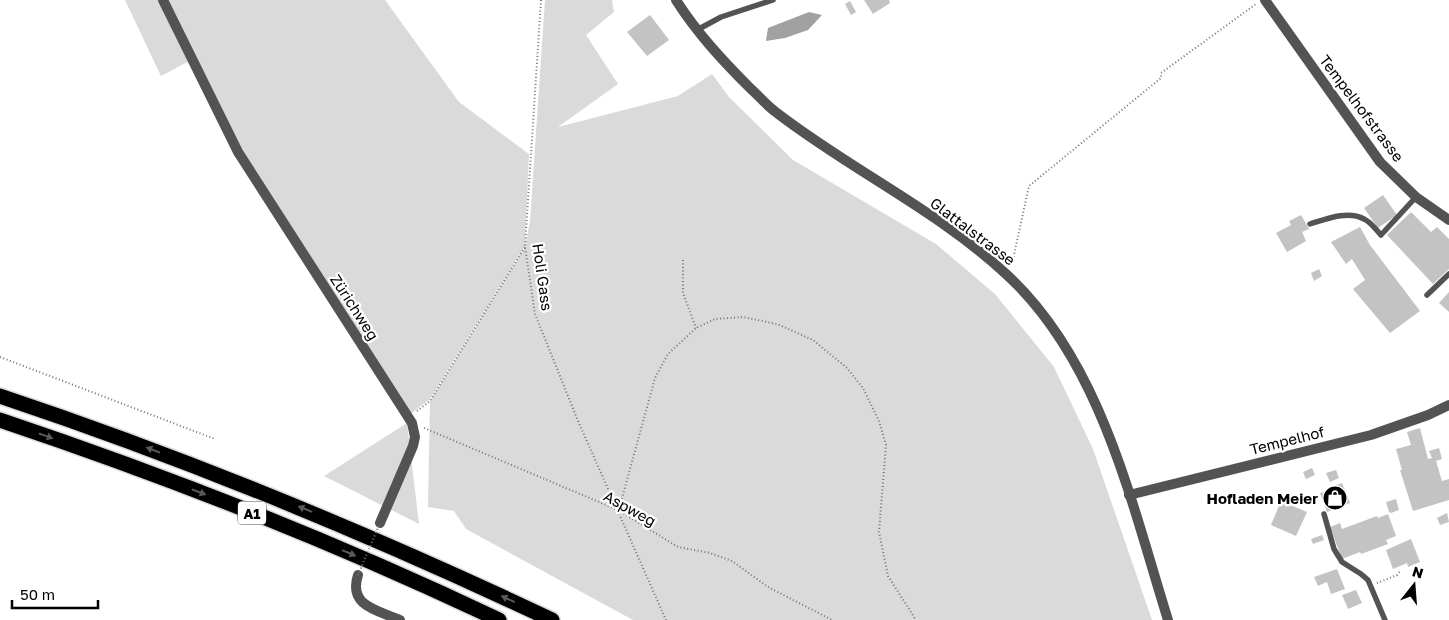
<svg xmlns="http://www.w3.org/2000/svg" width="1449" height="620" font-family="'Golos Text',sans-serif">
<style>
.green{fill:#dadada}
.water{fill:#a1a1a1}
.building{fill:#c3c3c3}
.lines{fill:none;stroke-linecap:round;stroke-linejoin:round}
.motorway-casing{stroke:#dbdbdb;stroke-width:18}
.path{stroke:#757575;stroke-width:2;stroke-dasharray:1 2.5;stroke-linecap:butt}
.service{stroke:#535353;stroke-width:5.5}
.minor{stroke:#535353;stroke-width:10}
.tertiary{stroke:#535353;stroke-width:10}
.motorway{stroke:#000;stroke-width:15}
.path-bridge{stroke:#757575;stroke-width:2;stroke-dasharray:1 2.5;stroke-linecap:butt}
.oneway{fill:#595959}
.labels{text-anchor:middle;dominant-baseline:central;stroke-width:4.5;stroke-linejoin:round;paint-order:stroke}
.shield{fill:#fff;stroke:#4c4c4c;stroke-width:1}
.shield-label{font-size:14px;font-weight:bold;fill:#000}
.street-label{font-size:15px;fill:#000;stroke:#fff}
.poi-label{font-size:15px;font-weight:bold;fill:#000;stroke:#fff;text-anchor:end}
</style>
<rect width="100%" height="100%" fill="#fff"/>
<g class="green">
<path d="M125,0H385L459,102L529,154L525,246L430,399L409,415L240,152L195,58L161,76Z"/>
<path d="M545,0H612L614,12L586,35L618,84L558,127L678,96L712,74L729,97L793,160L936,244L995,294L1054,367L1093,449L1152,620H633L466,529L454,511L428,507L430,401L525,247L530,221Z"/>
<path d="M407,423L419,524L324,476Z"/>
</g>
<path class="water" d="M809,12L822,15L808,30L785,38L766,41L768,28Z"/>
<g class="building">
<path d="M864,0H889L890,3L873,14Z"/>
<path d="M850,1L856,12L851,15L845,4Z"/>
<path d="M650,15L669,40L647,56L627,32Z"/>
<path d="M1383,195L1397,215L1378,228L1364,208Z"/>
<path d="M1411,212L1431,232L1437,227L1449,239V269L1433,284L1387,235Z"/>
<path d="M1301,215L1309,229L1302,232L1306,241L1287,252L1276,233L1291,225L1289,221Z"/>
<path d="M1360,227L1370,245L1420,311L1390,333L1353,289L1365,280L1352,259L1346,264L1331,242Z"/>
<path d="M1319,269L1322,276L1314,281L1311,273Z"/>
<path d="M1449,292V312L1439,303Z"/>
<path d="M1420,428L1428,459L1432,458L1429,451L1439,448L1442,459L1436,461L1442,481L1449,479V500L1413,511L1400,470H1402L1396,449L1411,445L1407,432Z"/>
<path d="M1312,468L1315,475L1306,479L1303,472Z"/>
<path d="M1336,470L1339,478L1330,482L1326,473Z"/>
<path d="M1342,483L1350,503L1327,512L1320,493L1327,491L1326,489Z"/>
<path d="M1396,499L1399,510L1391,513L1389,512L1386,502Z"/>
<path d="M1281,501L1307,512L1296,536L1271,525Z"/>
<path d="M1447,513L1449,522L1440,525L1437,518Z"/>
<path d="M1388,514L1396,536L1386,540L1388,544L1361,554L1360,552L1342,559L1330,527L1340,523L1342,529L1377,516L1378,518Z"/>
<path d="M1322,535L1324,540L1313,544L1311,539Z"/>
<path d="M1411,539L1420,562L1408,567L1407,563L1393,569L1386,550Z"/>
<path d="M1337,569L1345,589L1331,594L1327,582L1318,586L1314,577Z"/>
<path d="M1356,590L1362,603L1348,609L1342,595Z"/>
</g>
<g class="lines">
<defs>
<g id="motorway">
<path d="M0,396C189,459 372,535 552,620"/>
<path d="M0,420C170,477 337,543 499,620"/>
</g>
</defs>
<use href="#motorway" class="motorway-casing"/>
<g class="path">
<path d="M541,0L525,247L535,314L578,421L666,620"/>
<path d="M683,260V293L696,328"/>
<path d="M1012,264L1029,186L1161,78V73L1256,4"/>
<path d="M0,357L215,439"/>
<path d="M417,411L430,401L525,247"/>
<path d="M424,428L618,510L678,547L710,553L732,561L768,587L832,620"/>
<path d="M619,509L655,378L668,354L696,328L715,319L743,317L777,324L813,340L847,368L863,388L879,421L886,445L879,532L888,576L916,620"/>
<path d="M1377,583L1397,575L1401,570"/>
</g>
<g class="service">
<path d="M697,30L721,17L773,0"/>
<path d="M1310,224C1326,219 1348,210 1364,219C1371,222 1376,230 1381,235L1416,197"/>
<path d="M1427,295L1449,274"/>
<path d="M1324,514L1334,549L1342,562L1361,574L1368,580L1385,620"/>
</g>
<g class="minor">
<path d="M163,0L238,152L412,423L415,437L413,446L380,523"/>
<path d="M1265,0L1380,162L1416,197L1449,220"/>
<path d="M1129,495L1371,435L1428,415L1449,405"/>
<path d="M358,575C348,606 377,610 400,620"/>
</g>
<path class="tertiary" d="M676,0C697,33 722,60 750,88C759,96 767,106 777,113C851,170 937,210 1006,274C1101,361 1131,502 1168,620"/>
<use href="#motorway" class="motorway"/>
<path class="path-bridge" d="M358,575L380,523"/>
</g>
<defs><path id="oneway-solid" d="M-6-.8H1V-3.2L6.5 0L1 3.2V.8H-6Z" transform="scale(1.25)"/></defs>
<g class="oneway">
<use href="#oneway-solid" transform="translate(46 436) rotate(19)"/>
<use href="#oneway-solid" transform="translate(153 450) rotate(-159)"/>
<use href="#oneway-solid" transform="translate(199 492) rotate(21)"/>
<use href="#oneway-solid" transform="translate(305 509) rotate(-158)"/>
<use href="#oneway-solid" transform="translate(349 553) rotate(23)"/>
<use href="#oneway-solid" transform="translate(508 599) rotate(-155)"/>
</g>
<defs>
<symbol id="shop-disc" viewBox="-11 -11 22 22"><circle r="9.5" fill="#000" stroke="#fff"/><path d="M-5-2.5h2.3a2.7 3.5 0 0 1 5.4 0H5L5.5 6h-11ZM-1.5-2.5h3a1.5 2.3 0 0 0-3 0Z" fill="#fff"/></symbol>
</defs>
<g fill-rule="evenodd">
<use href="#shop-disc" x="1321" y="484" width="28" height="28"/>
</g>
<g class="labels">
<rect class="shield" x="238" y="501.5" width="28" height="23" rx="4"/>
<g class="shield-label">
<text x="252" y="513">A1</text>
</g>
<g class="street-label">
<text transform="translate(1362 108) rotate(53)">Tempelhofstrasse</text>
<text transform="translate(973 231) rotate(37)">Glattalstrasse</text>
<text transform="translate(543 277) rotate(82)">Holi Gass</text>
<text transform="translate(355 307) rotate(57)">Zürichweg</text>
<text transform="translate(1287 440) rotate(-14)">Tempelhof</text>
<text transform="translate(630 508) rotate(29)">Aspweg</text>
</g>
<g class="poi-label">
<text x="1318" y="498">Hofladen Meier</text>
</g>
</g>
<g transform="translate(1414 585) rotate(17)" stroke="#ffffff" stroke-width="4" paint-order="stroke">
<path d="M0-4L9 19L0 12L-9 19Z" fill="#000000"/>
<text y="-8" font-size="14" font-weight="bold" text-anchor="middle" fill="#000000">N</text>
</g>
<path d="M12 600v8h86v-8" fill="none" stroke="#000000" stroke-width="2.5"/>
<text x="20" y="600" font-size="15" fill="#000000" stroke="#ffffff" stroke-width="4" paint-order="stroke">50 m</text>
</svg>
